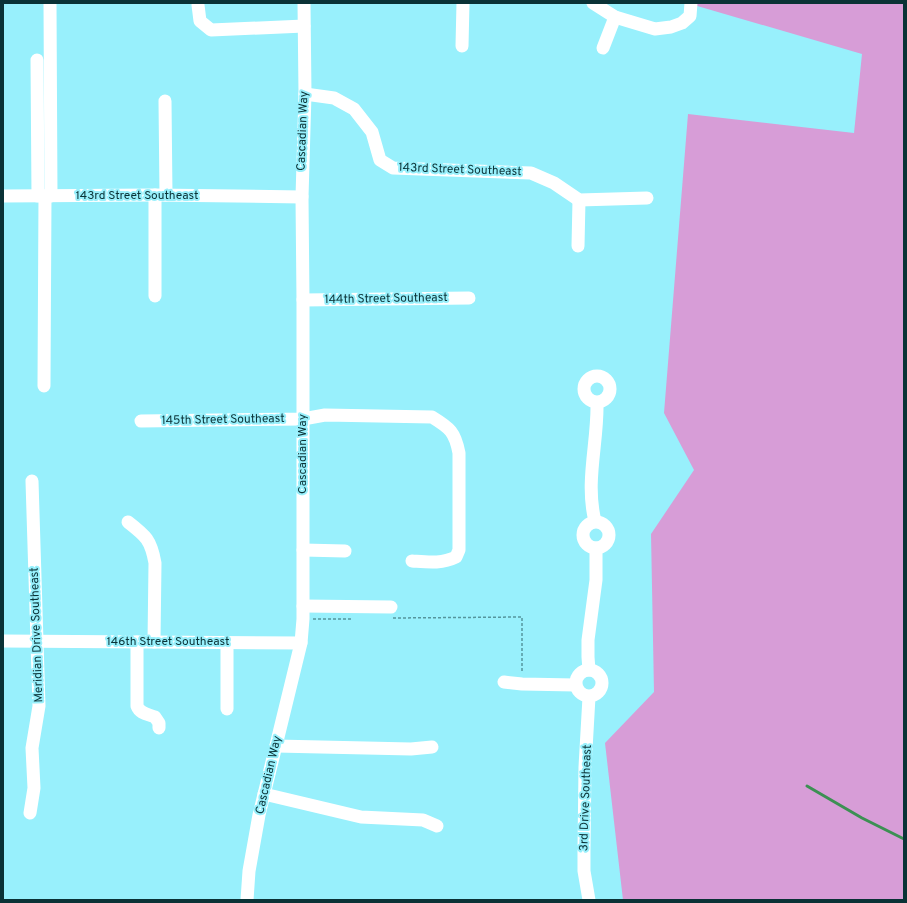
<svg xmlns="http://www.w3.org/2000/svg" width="907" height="903" font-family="Overpass,sans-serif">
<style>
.green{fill:#d79dd7}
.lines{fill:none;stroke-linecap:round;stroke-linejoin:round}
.stream{stroke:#3c9053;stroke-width:3}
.path{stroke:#54959d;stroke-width:1.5;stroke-dasharray:3 2;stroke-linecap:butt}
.minor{stroke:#fff;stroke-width:13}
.labels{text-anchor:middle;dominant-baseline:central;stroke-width:4;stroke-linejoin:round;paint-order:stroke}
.street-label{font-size:12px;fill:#0a3236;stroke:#98f0fc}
</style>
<rect width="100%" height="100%" fill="#98f0fc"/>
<path class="green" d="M687,3H904V900H623L605,743L654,692L651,534L694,470L664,413L688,114L854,133L862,54Z"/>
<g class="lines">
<path class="stream" d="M807,786L862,818L904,839"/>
<g class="path">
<path d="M393,618L522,617V672"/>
<path d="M313,619H353"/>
</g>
<g class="minor">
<path d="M50,3L51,196"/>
<path d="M593,3L615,17L655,29L671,27L682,23L690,16L691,3"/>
<path d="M198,5L200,21L211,30L304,26"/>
<path d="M462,46L463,3"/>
<path d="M603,48L615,17"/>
<path d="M37,60L38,196"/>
<path d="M305,94L334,98L354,109L372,132L380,160L393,168L531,173L554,183L579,200L647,198"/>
<path d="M165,101L166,195"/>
<path d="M155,195V296"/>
<path d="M3,196L155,195L302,197"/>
<path d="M578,246L579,200"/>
<path d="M303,300L469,298"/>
<circle cx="597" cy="389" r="13"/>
<path d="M44,386L45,196"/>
<path d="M141,421L303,419L325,415L432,417C450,428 455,432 459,453V550L456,557C442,564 427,562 412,561"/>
<path d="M595,521C585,482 598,442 597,403"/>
<path d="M128,522C146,536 151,540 155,563L154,642"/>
<circle cx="596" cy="535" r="13"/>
<path d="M303,550L345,551"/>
<path d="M303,606L391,607"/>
<path d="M3,641L301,643"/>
<path d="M137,642V706C140,714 148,714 155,717L159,723V728"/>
<path d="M227,642V709"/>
<circle cx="589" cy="683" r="13"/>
<path d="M589,670L588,657V640L596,580V548"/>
<path d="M504,682L522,684L575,685"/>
<path d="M589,697L585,767L584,849V871L589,900"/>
<path d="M276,746L411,749L432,747"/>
<path d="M264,794L361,817L423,820L437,826"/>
<path d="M30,813L34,788L32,748L39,706L32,481"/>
<path d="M247,900L249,871L259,815L301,643L303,619V300L302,197L305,94L304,3"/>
</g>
</g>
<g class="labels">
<g class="street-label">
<text transform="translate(303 131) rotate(-88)">Cascadian Way</text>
<text transform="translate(460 170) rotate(2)">143rd Street Southeast</text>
<text x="137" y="196">143rd Street Southeast</text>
<text transform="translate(386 299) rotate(-1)">144th Street Southeast</text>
<text transform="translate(223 420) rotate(-1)">145th Street Southeast</text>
<text transform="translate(303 454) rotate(-90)">Cascadian Way</text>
<text transform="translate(37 635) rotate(-92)">Meridian Drive Southeast</text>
<text x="168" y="642">146th Street Southeast</text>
<text transform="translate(269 775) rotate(-77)">Cascadian Way</text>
<text transform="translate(586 798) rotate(-88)">3rd Drive Southeast</text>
</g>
</g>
<rect width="907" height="903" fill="none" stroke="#0a3236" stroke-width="8"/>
</svg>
